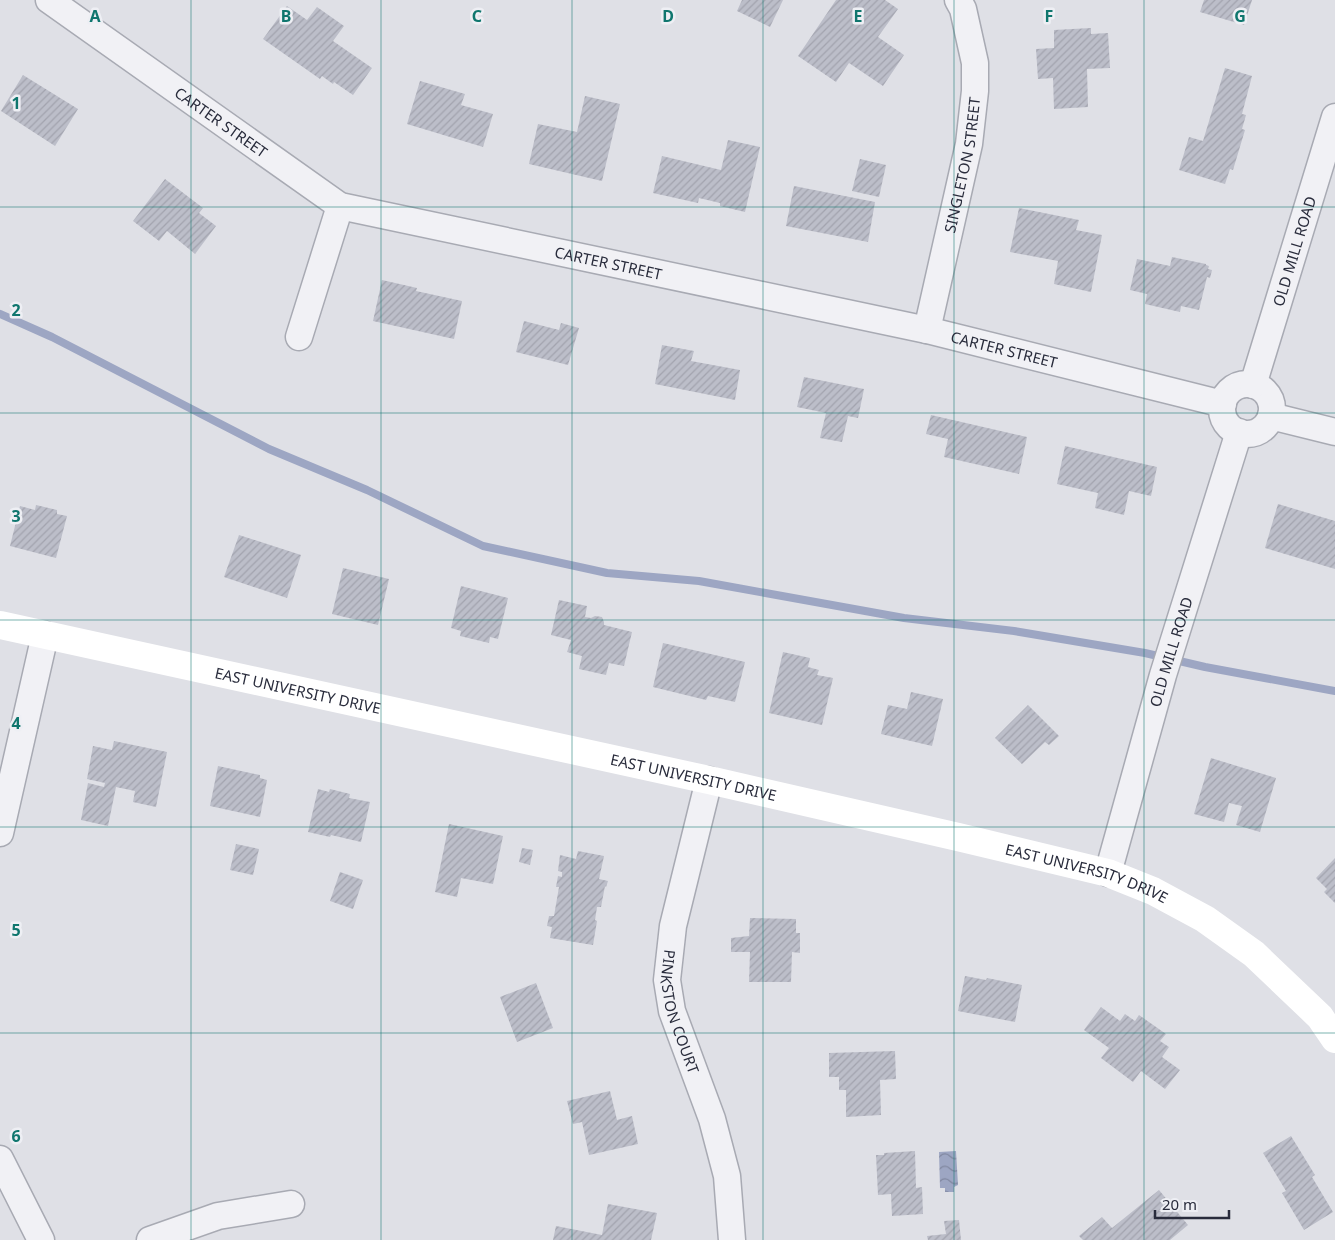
<svg xmlns="http://www.w3.org/2000/svg" width="1335" height="1240" font-family="'Noto Sans',sans-serif">
<style>
.water{fill:url(#water-waves)}
.lines{fill:none;stroke-linecap:round;stroke-linejoin:round}
.stream{stroke:#9da6c3;stroke-width:8}
.building{fill:url(#building-hatch)}
.street-casing{stroke:#a8aab3;stroke-width:29}
.street{stroke:#f1f1f5;stroke-width:26}
.secondary{stroke:#fff;stroke-width:28}
.grid{fill:none;stroke:#0f766e;stroke-width:1;stroke-opacity:0.55}
.labels{text-anchor:middle;dominant-baseline:central;stroke-width:5;stroke-linejoin:round;paint-order:stroke}
.street-label{font-size:15px;fill:#292c3c;stroke:#eeeff4}
.grid-label{font-size:16px;text-anchor:middle;font-weight:bold;fill:#0f766e;stroke:#eeeff4;stroke-width:5;stroke-linejoin:round;paint-order:stroke}
</style>
<defs>
<pattern id="water-waves" width="16" height="10" patternUnits="userSpaceOnUse" patternTransform="scale(1.25)"><rect width="16" height="10" fill="#9da6c3"/><path d="M0 5q4-4 8 0t8 0" fill="none" stroke="#8087a0"/></pattern>
<pattern id="building-hatch" width="6" height="6" patternUnits="userSpaceOnUse" patternTransform="scale(1.25)"><rect width="6" height="6" fill="#bcbec9"/><path d="M-1 1l2-2M0 6l6-6M5 7l2-2" fill="none" stroke="#a2a3ae"/></pattern>
</defs>
<rect width="100%" height="100%" fill="#dfe0e6"/>
<path class="water" d="M956,1151L958,1185L954,1187V1192H945V1188H940L939,1152Z"/>
<g class="lines">
<path class="stream" d="M0,314L52,337L269,449L367,490L483,546L607,573L699,581L904,618L1014,631L1145,653L1205,667L1335,691"/>
</g>
<g class="building">
<path d="M742,0H783L770,27L737,11Z"/>
<path d="M836,0H885L898,9L878,37L904,55L883,86L849,63L836,82L798,56Z"/>
<path d="M1204,0H1252L1244,25L1200,12Z"/>
<path d="M287,6L307,20L317,7L344,26L333,41L372,68L353,95L334,82L333,84L322,76L320,79L263,39Z"/>
<path d="M1091,28V34L1108,33L1110,68L1087,69L1088,107L1054,109L1053,78L1038,79L1036,49L1054,48V30Z"/>
<path d="M1225,68L1252,76L1242,114L1246,115L1242,129L1245,130L1233,170L1230,169L1225,184L1179,170L1189,137L1203,141Z"/>
<path d="M23,75L78,109L55,146L1,111Z"/>
<path d="M420,81L465,94L461,105L493,114L483,147L407,124Z"/>
<path d="M585,96L620,104L602,181L529,164L538,124L577,132Z"/>
<path d="M728,140L760,147L745,212L720,206V203L699,198L698,203L653,193L662,156L721,170Z"/>
<path d="M860,159L886,165L879,197L852,191Z"/>
<path d="M165,179L203,208L199,213L216,226L195,254L167,231L159,241L133,221Z"/>
<path d="M794,186L875,202L868,242L786,226Z"/>
<path d="M1019,208L1079,220L1076,230L1102,235L1091,292L1054,284L1058,261L1010,252Z"/>
<path d="M1172,257L1206,264V265L1209,266L1208,269L1212,270L1210,278L1207,277L1199,310L1181,306L1180,312L1145,304L1147,294L1130,290L1137,259L1170,266Z"/>
<path d="M382,280L417,288L416,291L462,301L454,339L373,321Z"/>
<path d="M524,321L559,330L561,323L579,328L568,365L516,352Z"/>
<path d="M662,345L694,351L691,361L740,370L735,400L655,384Z"/>
<path d="M804,377L864,389L858,418L848,416L842,442L820,438L826,413L797,407Z"/>
<path d="M931,415L1027,437L1019,474L944,457L948,439L926,434Z"/>
<path d="M1065,446L1157,467L1151,496L1129,491L1124,515L1095,508L1098,493L1057,484Z"/>
<path d="M1278,504L1335,521V569L1265,548Z"/>
<path d="M36,505L57,510V514L67,516L56,558L10,546L20,506L35,510Z"/>
<path d="M239,535L301,555L287,598L224,577Z"/>
<path d="M343,568L389,579L378,625L332,614Z"/>
<path d="M461,586L508,598L498,639L490,637L489,643L460,636L461,631L451,628Z"/>
<path d="M559,600L587,606L585,617L591,618L595,616L602,617L604,622V625L632,632L624,666L609,663L606,675L579,669L582,656L567,652L571,640L551,635Z"/>
<path d="M663,643L745,662L735,702L708,696L706,700L653,687Z"/>
<path d="M783,652L810,658L808,667L819,670L817,675L833,678L822,725L769,713Z"/>
<path d="M911,692L943,699L932,746L881,734L888,705L907,709Z"/>
<path d="M1028,705L1059,736L1049,745L1045,742L1022,764L995,738Z"/>
<path d="M114,741L167,752L156,807L133,802L135,791L116,787L108,826L81,820L88,783L104,787L105,783L87,779L93,746L112,750Z"/>
<path d="M1211,758L1276,778L1260,832L1236,825L1242,806L1229,803L1224,822L1194,814Z"/>
<path d="M218,766L260,775V778L267,780L260,817L210,806Z"/>
<path d="M318,789L329,792L330,789L350,794L349,798L370,802L361,842L331,835L330,837L308,832Z"/>
<path d="M449,824L503,836L493,884L461,878L457,897L435,892Z"/>
<path d="M236,844L259,849L253,875L230,870Z"/>
<path d="M522,848L533,850L530,865L519,862Z"/>
<path d="M578,851L604,856L599,879L608,881L606,887L605,886L601,907H597L595,920L597,921L593,945L550,938L552,927L547,926L549,916H554L559,887H556L558,876L562,877V872L558,871L560,855L576,859Z"/>
<path d="M1335,858V903L1324,892L1327,889L1316,878Z"/>
<path d="M340,872L363,880L353,909L330,901Z"/>
<path d="M750,918L796,919V933H800V953L792,952L791,982H749L750,952H731V938L749,936Z"/>
<path d="M965,976L986,980L987,978L1022,985L1015,1022L958,1011Z"/>
<path d="M536,983L553,1028L517,1042L500,997Z"/>
<path d="M1101,1007L1120,1021L1125,1014L1135,1021L1139,1015L1166,1034L1160,1041L1169,1047L1162,1057L1180,1070L1165,1089L1141,1071L1133,1082L1101,1058L1109,1048L1084,1030Z"/>
<path d="M895,1051L896,1079L880,1080L881,1115L846,1117V1090H839V1077H829V1053Z"/>
<path d="M610,1091L617,1120L632,1116L638,1144L589,1155L582,1122L573,1124L567,1101Z"/>
<path d="M1291,1136L1315,1175L1312,1177L1333,1212L1304,1230L1282,1193L1286,1191L1263,1153Z"/>
<path d="M915,1151L916,1188L922,1187L923,1214L892,1216L891,1194L878,1195L876,1155H884V1153Z"/>
<path d="M1159,1190L1188,1225L1170,1240H1083L1079,1236L1102,1217L1112,1228Z"/>
<path d="M608,1204L657,1213L651,1240H553L556,1226L602,1235Z"/>
<path d="M959,1220L961,1240H928L927,1236L946,1234L944,1221Z"/>
</g>
<g class="lines">
<defs>
<g id="street">
<path id="s1" d="M49,0L340,206L927,330L1223,404"/>
<path id="s2" d="M927,330L969,144L975,91V63L963,9L958,0"/>
<path d="M299,337L340,206"/>
<circle cx="1247" cy="409" r="25"/>
<path id="s3" d="M1253,385L1335,117"/>
<path d="M1271,416L1335,432"/>
<path id="s4" d="M709,780L673,926L667,980L672,1011L712,1119L727,1176L732,1240"/>
<path d="M0,833L45,635"/>
<path id="s5" d="M1108,873L1163,675L1239,432"/>
<path d="M0,1159L41,1240"/>
<path d="M150,1240L218,1216L291,1204"/>
</g>
</defs>
<use href="#street" class="street-casing"/>
<use href="#street" class="street"/>
<path class="secondary" id="s6" d="M0,625L709,780L958,837L1108,873L1153,891L1205,919L1254,954L1320,1017L1335,1039"/>
</g>
<path class="grid" d="M191,0V1240M381,0V1240M572,0V1240M763,0V1240M954,0V1240M1144,0V1240M0,207H1335M0,413H1335M0,620H1335M0,827H1335M0,1033H1335"/>
<g class="labels">
<g class="street-label">
<text stroke="none"><textPath href="#s1" startOffset="211">CARTER STREET</textPath></text>
<text stroke="none"><textPath href="#s2" startOffset="169">SINGLETON STREET</textPath></text>
<text stroke="none"><textPath href="#s3" startOffset="140">OLD MILL ROAD</textPath></text>
<text stroke="none"><textPath href="#s1" startOffset="631">CARTER STREET</textPath></text>
<text stroke="none"><textPath href="#s1" startOffset="1036">CARTER STREET</textPath></text>
<text stroke="none"><textPath href="#s5" startOffset="230">OLD MILL ROAD</textPath></text>
<text stroke="none"><textPath href="#s6" startOffset="305">EAST UNIVERSITY DRIVE</textPath></text>
<text stroke="none"><textPath href="#s6" startOffset="710">EAST UNIVERSITY DRIVE</textPath></text>
<text stroke="none"><textPath href="#s6" startOffset="1115">EAST UNIVERSITY DRIVE</textPath></text>
<text stroke="none"><textPath href="#s4" startOffset="238">PINKSTON COURT</textPath></text>
</g>
</g>
<g class="grid-label">
<text x="95" y="22">A</text>
<text x="286" y="22">B</text>
<text x="477" y="22">C</text>
<text x="668" y="22">D</text>
<text x="858" y="22">E</text>
<text x="1049" y="22">F</text>
<text x="1240" y="22">G</text>
<text x="16" y="109">1</text>
<text x="16" y="316">2</text>
<text x="16" y="522">3</text>
<text x="16" y="729">4</text>
<text x="16" y="936">5</text>
<text x="16" y="1142">6</text>
</g>
<path d="M1155 1210v8h74v-8" fill="none" stroke="#292c3c" stroke-width="2.5"/>
<text x="1162" y="1210" font-size="15" fill="#292c3c" stroke="#eeeff4" stroke-width="4" paint-order="stroke">20 m</text>
</svg>
